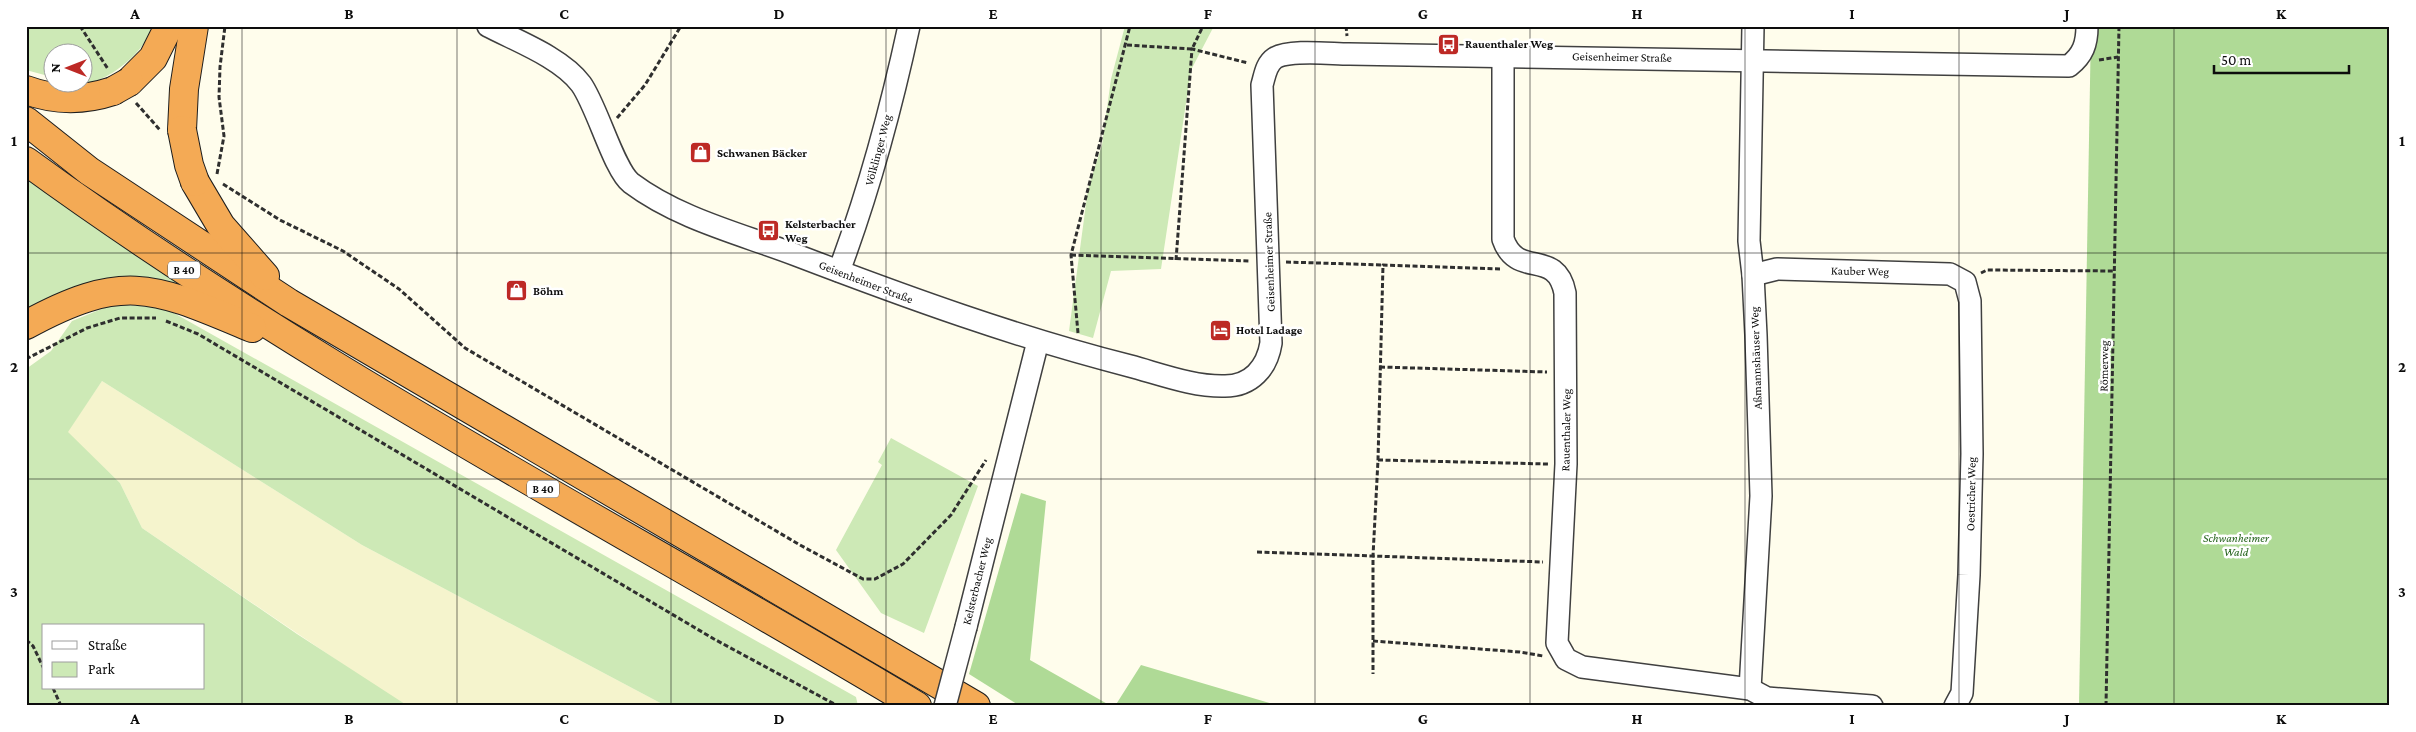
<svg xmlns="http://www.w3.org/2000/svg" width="2416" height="732" font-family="'Crimson Pro',serif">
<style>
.farmland{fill:#f5f4cd}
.green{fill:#cde9b6;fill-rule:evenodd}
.forest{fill:#afda96}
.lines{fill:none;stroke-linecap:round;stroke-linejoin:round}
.minor-casing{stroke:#404040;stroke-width:24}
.highway-casing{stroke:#1e1e1e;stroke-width:30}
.path{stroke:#2f2f2f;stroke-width:3;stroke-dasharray:5 2.5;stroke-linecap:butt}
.minor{stroke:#fff;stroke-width:21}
.highway{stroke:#f4aa55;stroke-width:28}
.minor-bridge-casing{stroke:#404040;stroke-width:24;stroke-linecap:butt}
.highway-bridge-casing{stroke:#1e1e1e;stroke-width:30;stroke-linecap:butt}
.minor-bridge{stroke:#fff;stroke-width:21}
.highway-bridge{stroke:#f4aa55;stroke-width:28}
.grid{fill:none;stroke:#0d0d0d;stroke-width:1;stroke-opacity:0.55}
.labels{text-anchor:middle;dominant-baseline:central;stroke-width:5;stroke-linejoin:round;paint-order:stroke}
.shield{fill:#fff;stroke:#565656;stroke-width:1}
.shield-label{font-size:11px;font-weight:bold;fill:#0d0d0d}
.poi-label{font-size:12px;font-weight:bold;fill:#0d0d0d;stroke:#fff;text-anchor:start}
.street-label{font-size:12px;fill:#0d0d0d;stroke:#fff}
.park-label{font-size:12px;font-style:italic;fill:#26641d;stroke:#fff}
.neatline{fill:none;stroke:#0d0d0d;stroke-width:2}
.grid-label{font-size:16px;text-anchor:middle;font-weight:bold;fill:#0d0d0d}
</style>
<rect width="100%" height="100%" fill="#fffdec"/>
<path class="farmland" d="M102,381L362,545L666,706H408L388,695L142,528L120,483L67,432Z"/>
<g class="green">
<path d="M26,26H151C149,50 103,87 80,83L82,82V52H52V77L26,70Z"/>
<path d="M1125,26H1214L1191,70L1161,269L1111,271L1093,338L1069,331L1088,189L1102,145L1111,79Z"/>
<path d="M26,177L190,291L26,317Z"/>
<path d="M114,304L165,308L856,697L858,706H666L362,545L102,381L68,432L120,483L142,528L297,634L408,706H26V369L51,351L72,321ZM44,626H204V688H44Z"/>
<path d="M891,438L978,486L924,633L881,613L836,550L882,465L878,462Z"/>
</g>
<g class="forest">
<path d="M2091,26H2390V706H2079Z"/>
<path d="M1021,493L1046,501L1030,660L1111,706H1020L969,674Z"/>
<path d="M1141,665L1273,704L1280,706H1115Z"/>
</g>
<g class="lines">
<defs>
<g id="minor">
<path d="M488,26C517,41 562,58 581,84C597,106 614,170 631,183C679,219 741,234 796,255C906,297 1016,337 1130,366C1160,374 1194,387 1225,386C1251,386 1267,368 1271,343L1262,85C1265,75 1266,64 1275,58C1290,49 1331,54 1349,54L2069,66C2083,55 2087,44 2087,26"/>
<path d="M1503,56V239C1517,280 1556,247 1565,293L1566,464L1557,643L1566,659L1582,667L1750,689L1767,698L1872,706"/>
<path d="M839,271C869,191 891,109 909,26"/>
<path d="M1753,275L1777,269L1950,274L1965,282L1970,301L1972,454L1969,575L1962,693L1955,706"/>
<path d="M966,627L1038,341"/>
<path d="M1750,689L1761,496L1756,335L1753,275L1749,241L1753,26"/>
</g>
<g id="highway">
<path d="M129,82L153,58L169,26"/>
<path d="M26,90C56,101 83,101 113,91"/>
<path d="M26,121L89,171L289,303L976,706"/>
<path d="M182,130L184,89L194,26"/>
<path d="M26,161C308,367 619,527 917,706"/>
<path d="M195,182L221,226L265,276"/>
<path d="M26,325C125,271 154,287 252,328"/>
</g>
</defs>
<use href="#minor" class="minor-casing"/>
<use href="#highway" class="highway-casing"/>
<g class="path">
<path d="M80,26L108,69"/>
<path d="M1346,26L1347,36"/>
<path d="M26,28L30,26"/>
<path d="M1127,45L1192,49L1203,26"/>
<path d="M2099,60L2118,57"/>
<path d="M136,103L160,130"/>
<path d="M617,118L645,85L681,26"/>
<path d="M217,174L224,136L219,97L220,67L225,26"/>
<path d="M223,184L280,220L343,251L399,289L465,348L800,545L863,579H875L903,564L951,515L986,460"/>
<path d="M1071,255L1250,261"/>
<path d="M1176,260L1192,49L1248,63"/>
<path d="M1286,262L1383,265"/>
<path d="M1500,269L1383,265L1378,460L1373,556L1543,562"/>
<path d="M1981,273L1987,270L2115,271"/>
<path d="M166,321L198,334L714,639L838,706"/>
<path d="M1078,333L1071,255L1130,26"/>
<path d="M26,359L87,328L120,318H156"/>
<path d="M1380,367L1547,372"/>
<path d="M1378,460L1548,464"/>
<path d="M1257,552L1373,556V674"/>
<path d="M26,640L33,646L44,669"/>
<path d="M1373,641L1520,652L1543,656"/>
<path d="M53,688L61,706"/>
<path d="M2106,706L2119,26"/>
</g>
<use href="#minor" class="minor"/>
<use href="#highway" class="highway"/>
<defs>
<path id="minor-bridge" d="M945,706L966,627"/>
<g id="highway-bridge">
<path d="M113,91L129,82"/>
<path d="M182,130L189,165L195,182"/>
</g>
</defs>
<use href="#minor-bridge" class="minor-bridge-casing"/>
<use href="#highway-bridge" class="highway-bridge-casing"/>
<use href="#minor-bridge" class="minor-bridge"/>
<use href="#highway-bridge" class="highway-bridge"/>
</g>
<path class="grid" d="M242,26V706M457,26V706M671,26V706M886,26V706M1101,26V706M1315,26V706M1530,26V706M1745,26V706M1959,26V706M2174,26V706M26,253H2390M26,479H2390"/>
<defs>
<symbol id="bus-square" viewBox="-11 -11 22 22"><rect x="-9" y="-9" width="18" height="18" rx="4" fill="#bd2925" stroke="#fff"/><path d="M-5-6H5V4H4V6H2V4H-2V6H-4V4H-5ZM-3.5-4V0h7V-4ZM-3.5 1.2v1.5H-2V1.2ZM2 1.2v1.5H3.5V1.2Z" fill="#fff"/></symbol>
<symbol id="shop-square" viewBox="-11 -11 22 22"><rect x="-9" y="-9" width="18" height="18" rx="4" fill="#bd2925" stroke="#fff"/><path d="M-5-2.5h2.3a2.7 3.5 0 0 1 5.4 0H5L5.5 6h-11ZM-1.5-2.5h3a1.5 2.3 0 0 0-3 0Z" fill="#fff"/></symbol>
<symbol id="hotel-square" viewBox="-11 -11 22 22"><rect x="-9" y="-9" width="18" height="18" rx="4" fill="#bd2925" stroke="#fff"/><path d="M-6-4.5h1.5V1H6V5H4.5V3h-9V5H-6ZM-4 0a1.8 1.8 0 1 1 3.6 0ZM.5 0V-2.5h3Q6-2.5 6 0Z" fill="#fff"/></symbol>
</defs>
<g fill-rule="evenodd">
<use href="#bus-square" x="1436" y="32" width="25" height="25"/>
<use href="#shop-square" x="688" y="140" width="25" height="25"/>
<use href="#bus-square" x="756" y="218" width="25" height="25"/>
<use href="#shop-square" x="504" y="278" width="25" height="25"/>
<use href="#hotel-square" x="1208" y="318" width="25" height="25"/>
</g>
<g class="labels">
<g class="shield">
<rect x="168" y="261.5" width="32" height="17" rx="4"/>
<rect x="527" y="480.5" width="32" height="17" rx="4"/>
</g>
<g class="shield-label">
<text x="184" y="270">B 40</text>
<text x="543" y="489">B 40</text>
</g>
<g class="poi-label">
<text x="1465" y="44">Rauenthaler Weg</text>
<text x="717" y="153">Schwanen Bäcker</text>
<text x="785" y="224">Kelsterbacher<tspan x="785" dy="14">Weg</tspan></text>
<text x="533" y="291">Böhm</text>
<text x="1236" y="330">Hotel Ladage</text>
</g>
<g class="street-label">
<text transform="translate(1622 57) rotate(1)">Geisenheimer Straße</text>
<text transform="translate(878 150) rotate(-75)">Völklinger Weg</text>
<text transform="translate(1269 262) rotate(-92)">Geisenheimer Straße</text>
<text transform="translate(1860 271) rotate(1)">Kauber Weg</text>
<text transform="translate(866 282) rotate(21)">Geisenheimer Straße</text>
<text transform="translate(1756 358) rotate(-92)">Aßmannshäuser Weg</text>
<text transform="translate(2104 366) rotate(-89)">Römerweg</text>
<text transform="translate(1566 430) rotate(-89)">Rauenthaler Weg</text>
<text transform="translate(1971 494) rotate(-89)">Oestricher Weg</text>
<text transform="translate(977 581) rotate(-76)">Kelsterbacher Weg</text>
</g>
<g class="park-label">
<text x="2236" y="538">Schwanheimer<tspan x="2236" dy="14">Wald</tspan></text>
</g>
</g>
<rect width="2416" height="732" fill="none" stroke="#ffffff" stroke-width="55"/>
<rect x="42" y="624" width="162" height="65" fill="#ffffff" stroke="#9e9e9e"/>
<rect x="52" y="641" width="25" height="8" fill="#ffffff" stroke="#9e9e9e"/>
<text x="88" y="650" font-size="15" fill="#0d0d0d">Straße</text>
<rect x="52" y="662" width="25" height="15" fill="#cde9b6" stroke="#9e9e9e"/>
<text x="88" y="674" font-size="15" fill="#0d0d0d">Park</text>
<g transform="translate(68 68) rotate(270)"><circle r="24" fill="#ffffff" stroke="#9e9e9e"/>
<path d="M0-4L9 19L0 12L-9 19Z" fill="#bd2925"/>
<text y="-8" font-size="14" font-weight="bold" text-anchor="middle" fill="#0d0d0d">N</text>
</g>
<path d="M2214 65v8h135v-8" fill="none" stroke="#0d0d0d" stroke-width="2.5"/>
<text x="2221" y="65" font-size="15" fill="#0d0d0d" stroke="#ffffff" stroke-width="4" paint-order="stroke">50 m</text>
<rect x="28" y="28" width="2360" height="676" class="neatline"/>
<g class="grid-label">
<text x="135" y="19">A</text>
<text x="349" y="19">B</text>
<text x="564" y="19">C</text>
<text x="779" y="19">D</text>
<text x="993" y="19">E</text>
<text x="1208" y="19">F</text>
<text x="1423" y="19">G</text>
<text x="1637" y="19">H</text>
<text x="1852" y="19">I</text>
<text x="2067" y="19">J</text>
<text x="2281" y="19">K</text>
<text x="14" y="146">1</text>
<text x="2402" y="146">1</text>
<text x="14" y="372">2</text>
<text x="2402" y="372">2</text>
<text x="14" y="597">3</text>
<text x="2402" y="597">3</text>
<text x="135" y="724">A</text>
<text x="349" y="724">B</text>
<text x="564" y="724">C</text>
<text x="779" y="724">D</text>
<text x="993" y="724">E</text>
<text x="1208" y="724">F</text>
<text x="1423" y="724">G</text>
<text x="1637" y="724">H</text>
<text x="1852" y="724">I</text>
<text x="2067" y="724">J</text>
<text x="2281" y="724">K</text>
</g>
</svg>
